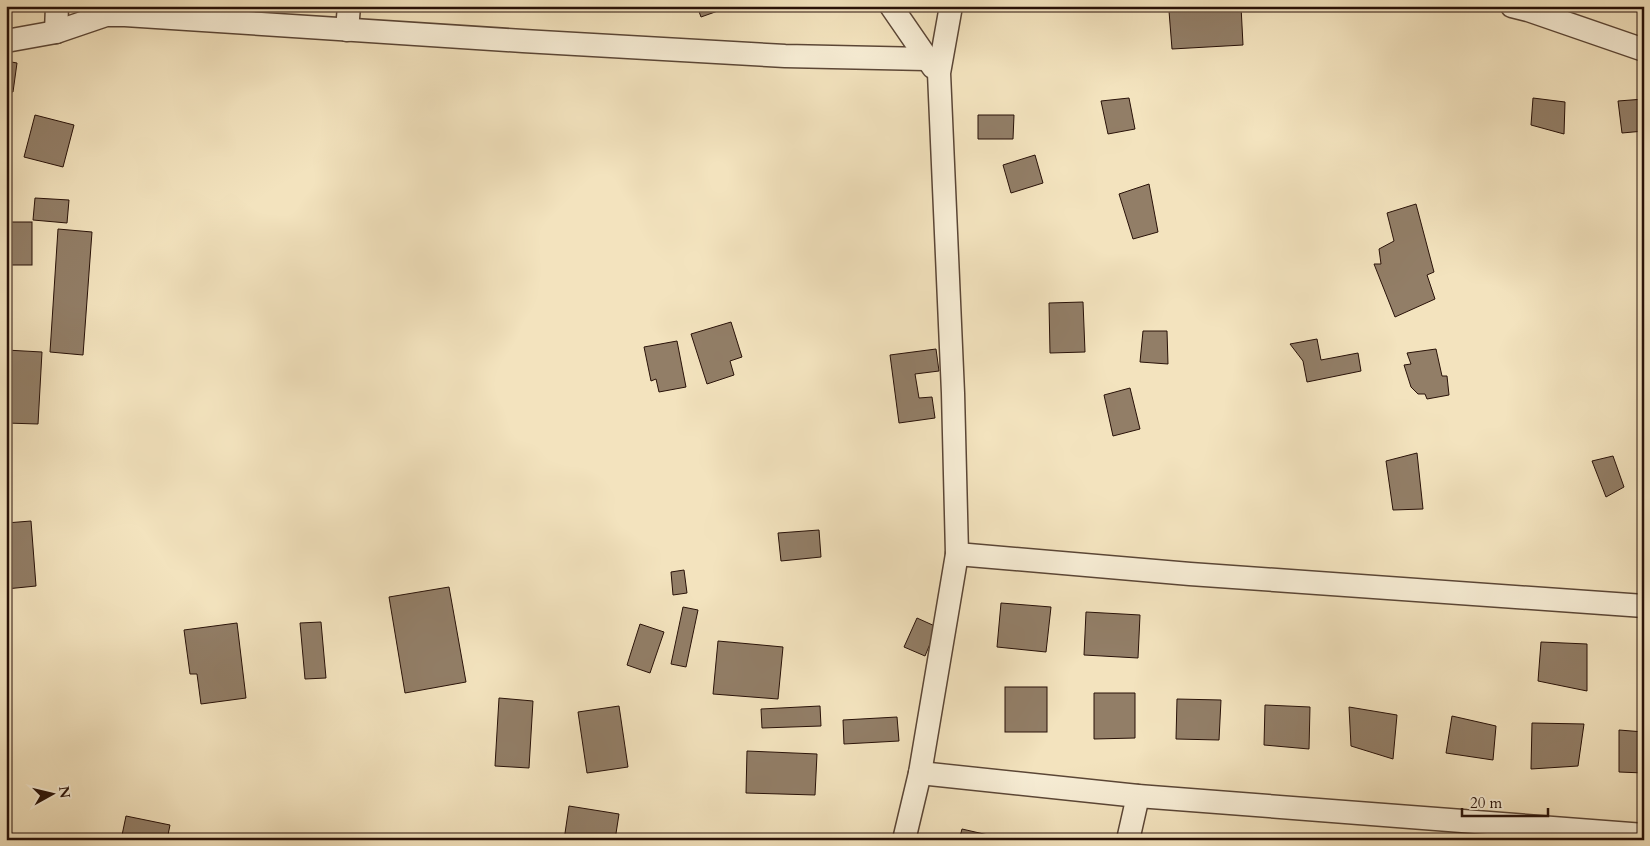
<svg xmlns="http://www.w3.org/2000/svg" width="1650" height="846" font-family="Cardo,serif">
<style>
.building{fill:#927e67;stroke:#281108}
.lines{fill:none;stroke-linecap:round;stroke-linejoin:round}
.minor-casing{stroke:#5b4636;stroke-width:25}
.minor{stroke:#f7edd5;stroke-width:22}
</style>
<rect width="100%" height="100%" fill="#f3e3be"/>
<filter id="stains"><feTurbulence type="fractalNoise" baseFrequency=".004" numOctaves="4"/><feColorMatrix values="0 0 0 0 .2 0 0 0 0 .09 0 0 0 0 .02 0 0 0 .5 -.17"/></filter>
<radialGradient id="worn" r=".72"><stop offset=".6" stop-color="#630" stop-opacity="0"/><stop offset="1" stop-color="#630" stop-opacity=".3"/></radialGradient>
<g class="building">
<path d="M697,6H732L701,17Z"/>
<path d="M1193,6H1241L1243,45L1172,49L1169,11L1191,10Z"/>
<path d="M6,61L17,63L13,92L6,91Z"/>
<path d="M1129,98L1135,129L1108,134L1101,101Z"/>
<path d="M1533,98L1565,102L1564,134L1531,125Z"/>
<path d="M1644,99V131L1622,133L1618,101Z"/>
<path d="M35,115L74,125L63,167L24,157Z"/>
<path d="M978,115H1014L1013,139H978Z"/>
<path d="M1035,155L1043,183L1011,193L1003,165Z"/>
<path d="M1149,184L1158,232L1133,239L1119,194Z"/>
<path d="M35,198L69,200L67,223L33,220Z"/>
<path d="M1416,204L1434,272L1427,275L1435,299L1395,317L1374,264H1381L1379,249L1394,241L1387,213Z"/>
<rect x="6" y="222" width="26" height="43"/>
<path d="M58,229L92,232L83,355L50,352Z"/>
<path d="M1083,302L1085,352L1050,353L1049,303Z"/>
<path d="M731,322L742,357L730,361L734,375L707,384L691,334Z"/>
<path d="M1143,331H1167L1168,364L1140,362Z"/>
<path d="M1317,339L1321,360L1358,353L1361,371L1307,382L1303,361L1290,344Z"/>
<path d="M677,341L686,387L659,392L656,379L651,381L644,347Z"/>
<path d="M936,349L939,371L915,374L919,398L932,397L935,418L899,423L890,355Z"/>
<path d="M1436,349L1442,376H1447L1449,395L1427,399L1425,394H1418L1411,387L1404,365L1411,364L1407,353Z"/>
<path d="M6,350L42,352L38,424L6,423Z"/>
<path d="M1130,388L1140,429L1113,436L1104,395Z"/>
<path d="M1417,453L1423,509L1393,510L1386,461Z"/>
<path d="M1613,456L1624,487L1606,497L1592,461Z"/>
<path d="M31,521L36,586L6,589V523Z"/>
<path d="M819,530L821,557L781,561L778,533Z"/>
<path d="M684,570L687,593L673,595L671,572Z"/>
<path d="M449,587L466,682L405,693L389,597Z"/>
<path d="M1001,603L1051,607L1046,652L997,647Z"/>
<path d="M683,607L698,610L686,667L671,664Z"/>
<path d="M1086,612L1140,615L1138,658L1084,655Z"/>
<path d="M917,618L937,627L925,656L904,647Z"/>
<path d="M321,622L326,678L305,679L300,623Z"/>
<path d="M237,623L246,698L201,704L197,674H190L184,630Z"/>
<path d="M640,624L664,632L650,673L627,665Z"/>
<path d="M718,641L783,647L778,699L713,694Z"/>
<path d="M1541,642L1587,644V691L1538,681Z"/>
<rect x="1005" y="687" width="42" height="45"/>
<path d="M1094,693H1135V738L1094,739Z"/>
<path d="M499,698L533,701L529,768L495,766Z"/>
<path d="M1177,699L1221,700L1219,740L1176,739Z"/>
<path d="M1265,705L1310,707L1309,749L1264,745Z"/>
<path d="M619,706L628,767L587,773L578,712Z"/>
<path d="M820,706L821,726L762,728L761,709Z"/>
<path d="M1349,707L1397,715L1393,759L1351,746Z"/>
<path d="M1452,716L1496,726L1493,760L1446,753Z"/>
<path d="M897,717L899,741L844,744L843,720Z"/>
<path d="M1532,723L1584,724L1578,766L1531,769Z"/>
<path d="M1619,730L1644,732V773L1619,772Z"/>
<path d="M747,751L817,754L815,795L746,793Z"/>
<path d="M569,806L619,814L615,840H564Z"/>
<path d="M126,816L170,825L167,840H121Z"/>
<path d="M962,829L997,837L996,840H959Z"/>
<path d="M640,836L688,838V840H640Z"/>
</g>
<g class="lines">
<defs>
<g id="minor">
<path d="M891,6L933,67"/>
<path d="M1512,6L1528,10L1644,50"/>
<path d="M347,30L349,6"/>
<path d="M56,32L57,6"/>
<path d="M6,41L56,32L106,15H125L523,41L785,56L926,59"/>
<path d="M957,554L1190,574L1644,606"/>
<path d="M920,773L1138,796L1644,835"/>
<path d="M904,840L920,773L957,554L953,393L939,73L951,6"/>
<path d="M1128,840L1138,796"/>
</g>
</defs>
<use href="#minor" class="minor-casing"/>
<use href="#minor" class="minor"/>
</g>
<rect width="1650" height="846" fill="none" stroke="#f3e3be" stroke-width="25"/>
<rect x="8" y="8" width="1635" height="831" fill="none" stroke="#281108" stroke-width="2.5"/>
<rect x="12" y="12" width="1625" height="821" fill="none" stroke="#281108"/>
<g transform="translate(52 794) rotate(82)" stroke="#f7edd5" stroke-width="4" paint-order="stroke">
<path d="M0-4L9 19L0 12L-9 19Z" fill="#281108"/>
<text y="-8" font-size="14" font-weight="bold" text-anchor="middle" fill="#281108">N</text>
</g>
<path d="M1462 808v8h86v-8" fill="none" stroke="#281108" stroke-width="2.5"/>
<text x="1470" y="808" font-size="15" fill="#281108" stroke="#f7edd5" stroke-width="4" paint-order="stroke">20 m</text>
<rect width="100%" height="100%" filter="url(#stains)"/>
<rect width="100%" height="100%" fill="url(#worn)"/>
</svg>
